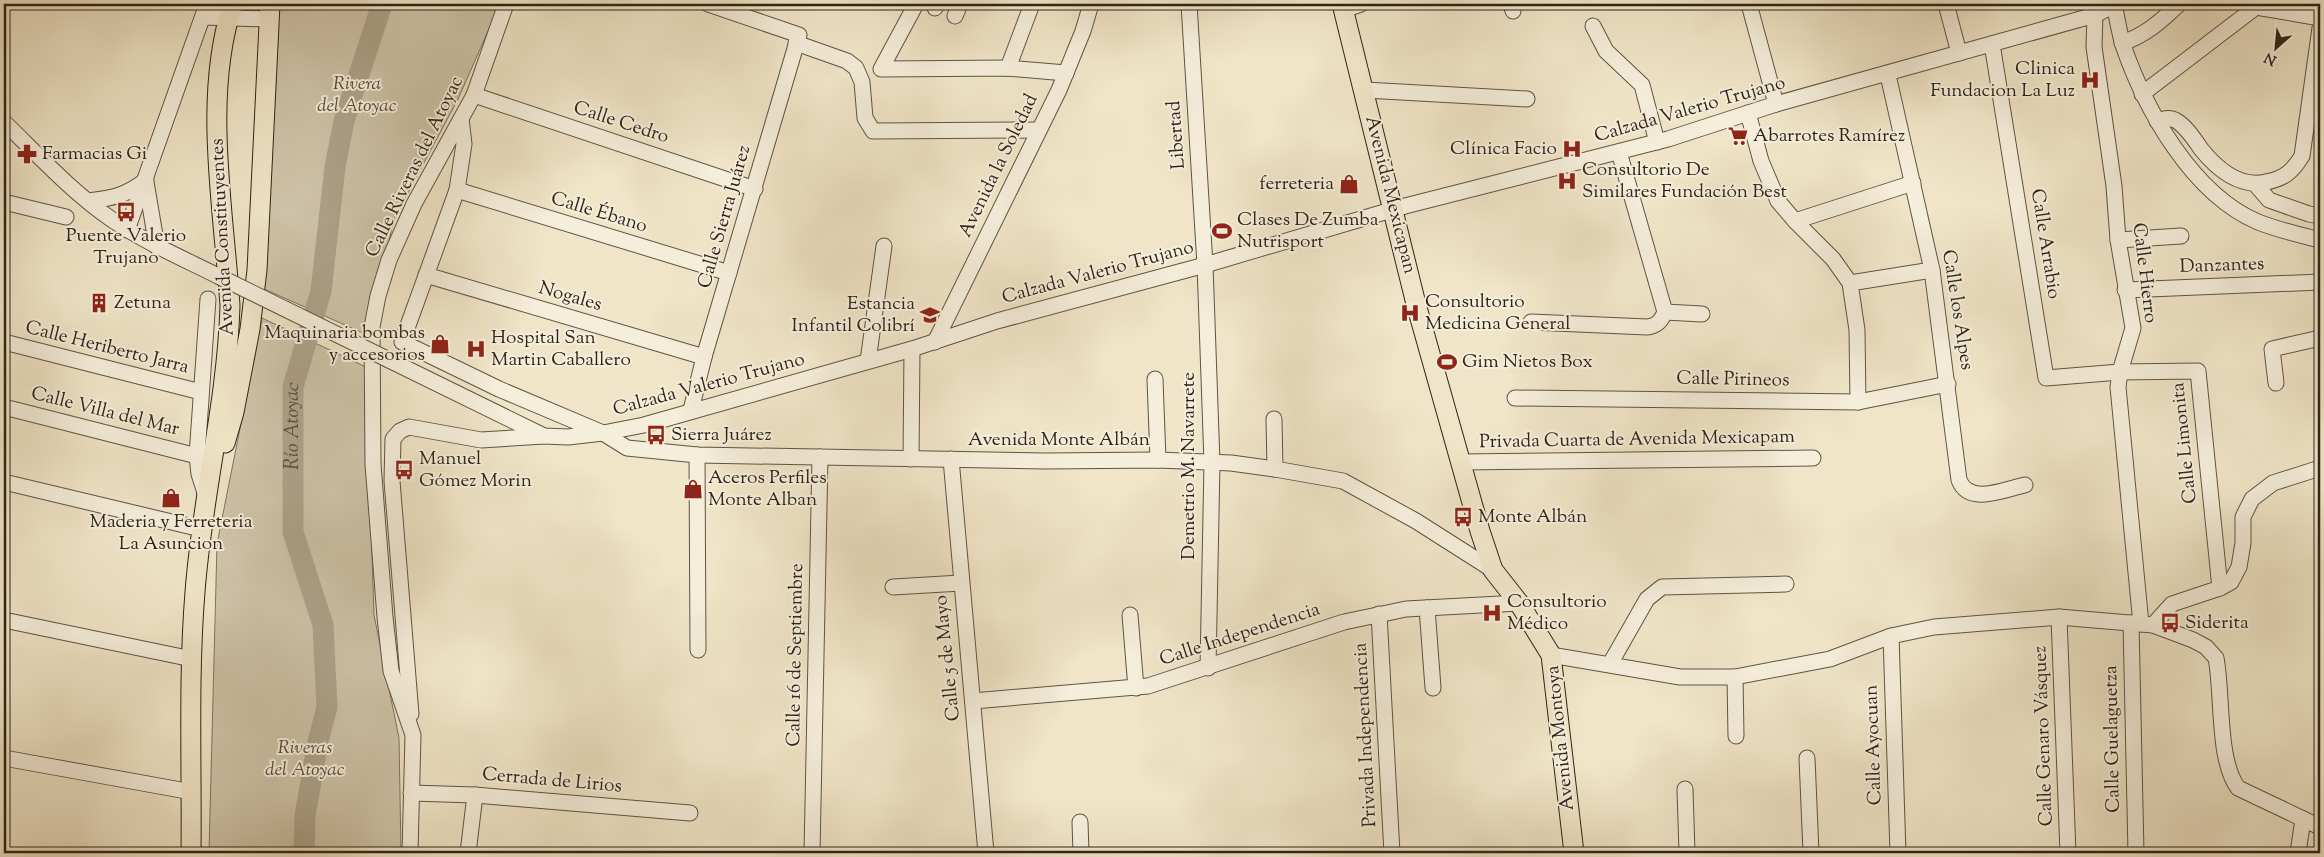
<svg xmlns="http://www.w3.org/2000/svg" width="2324" height="857" font-family="'Sorts Mill Goudy',serif">
<style>
.green{fill:#cfc4aa;stroke:#7e7461}
.lines{fill:none;stroke-linecap:round;stroke-linejoin:round}
.river{stroke:#aea38c;stroke-width:21}
.minor-casing{stroke:#5e5444;stroke-width:17}
.major-casing{stroke:#2e2418;stroke-width:21}
.minor{stroke:#f5eedb;stroke-width:15}
.major{stroke:#f0e5c8;stroke-width:19}
.minor-bridge-casing{stroke:#5e5444;stroke-width:17;stroke-linecap:butt}
.minor-bridge{stroke:#f5eedb;stroke-width:15}
.labels{text-anchor:middle;dominant-baseline:central;stroke-width:4;stroke-linejoin:round;paint-order:stroke}
.poi-label{font-size:19px;fill:#2e2418;stroke:#f5eedb;text-anchor:start}
.park-label{font-size:19px;font-style:italic;fill:#564c3c;stroke:#f5eedb}
.street-label{font-size:19px;fill:#2e2418;stroke:#f5eedb}
.water-label{font-size:20px;font-style:italic;fill:#5b5041;stroke:#f5eedb}
</style>
<rect width="100%" height="100%" fill="#f0e5c8"/>
<filter id="stains"><feTurbulence type="fractalNoise" baseFrequency=".004" numOctaves="4"/><feColorMatrix values="0 0 0 0 .2 0 0 0 0 .09 0 0 0 0 .02 0 0 0 .5 -.17"/></filter>
<radialGradient id="worn" r=".72"><stop offset=".6" stop-color="#630" stop-opacity="0"/><stop offset="1" stop-color="#630" stop-opacity=".3"/></radialGradient>
<g class="green">
<path d="M271,4H500L458,99L393,221L372,337L262,288Z"/>
<path d="M262,318L366,367L374,615L399,738L401,853H209L217,544Z"/>
</g>
<g class="lines">
<path class="river" id="s1" d="M304,853L305,815L318,742L327,707L323,625L293,532V387L321,291L335,167L344,121L382,4"/>
<defs>
<g id="minor">
<path d="M916,4L881,69L1008,68L1066,73"/>
<path d="M1189,4L1205,265L1212,463L1208,668"/>
<path d="M1511,4L1513,11"/>
<path d="M1749,4L1776,104"/>
<path d="M1946,4L1959,53"/>
<path d="M2114,4C2117,17 2119,32 2123,45C2145,109 2192,194 2258,222C2278,230 2300,235 2320,240"/>
<path d="M2248,4L2256,7L2320,18"/>
<path d="M935,8L937,4"/>
<path d="M1344,10L1361,4"/>
<path d="M2095,15L2094,47L2114,186L2118,240L2133,328L2120,372L2118,387L2141,624"/>
<path d="M955,16L960,4"/>
<path d="M203,17L268,19"/>
<path d="M1593,26L1606,51L1642,85L1657,142"/>
<path d="M796,43L847,61L856,68L862,82L865,118L873,131L1038,130"/>
<path d="M2122,43C2146,35 2161,21 2179,4"/>
<path d="M1992,44L2046,378L2120,372L2198,371L2220,588"/>
<path d="M1008,68L1032,4"/>
<path d="M1888,75L1932,270L1959,480C1969,506 2005,489 2025,485"/>
<path d="M1365,90L1527,99"/>
<path d="M2142,94L2256,7"/>
<path d="M474,95L755,189"/>
<path d="M1748,113L1761,161L1778,201L1795,221L1833,259L1850,283L1857,330L1858,402"/>
<path d="M461,119L464,144L457,190L402,342L499,389L603,433L627,448L697,455L1046,461L1158,460L1231,463L1275,469L1343,481L1416,521L1493,570"/>
<path d="M2157,121C2163,119 2169,117 2175,120C2186,126 2194,139 2201,149C2217,169 2240,188 2266,182C2284,179 2293,171 2302,156L2320,28"/>
<path d="M4,122C38,155 72,192 111,219C145,242 182,258 218,276"/>
<path d="M1619,152L1665,312"/>
<path d="M146,182L157,247"/>
<path d="M2256,185L2269,200L2309,214L2320,216"/>
<path d="M457,190L729,273"/>
<path d="M88,201C113,198 125,196 146,180"/>
<path d="M4,202L66,217"/>
<path d="M1795,221L1913,183"/>
<path d="M127,230L207,4"/>
<path d="M2118,240L2181,236"/>
<path d="M426,275L704,357"/>
<path d="M1850,283L1932,270"/>
<path d="M2125,290L2320,282"/>
<path d="M1665,312L1702,314"/>
<path d="M1531,322L1647,327C1657,326 1661,321 1665,312"/>
<path d="M4,342L201,392"/>
<path d="M935,342L1059,90L1083,31L1091,4"/>
<path d="M389,360L544,436L568,437L603,433L644,425L912,349L997,321L1205,265L1405,206L1668,139L1776,104L2095,15L2116,4"/>
<path d="M868,361L884,246"/>
<path d="M1155,379L1158,460"/>
<path d="M2276,383L2272,349L2320,338"/>
<path d="M1515,398L1858,402L1948,384"/>
<path d="M4,407L197,456"/>
<path d="M691,410L704,357L799,35L708,4"/>
<path d="M1274,419L1275,469"/>
<path d="M697,455L698,650"/>
<path d="M911,459L912,349"/>
<path d="M951,459L986,853"/>
<path d="M1461,462L1813,458"/>
<path d="M4,482L201,529"/>
<path d="M206,496L199,474L197,456L208,299"/>
<path d="M893,587L961,583"/>
<path d="M1427,608L1433,688"/>
<path d="M1379,614L1392,853"/>
<path d="M1130,615L1136,688"/>
<path d="M2059,617L2068,853"/>
<path d="M4,620L192,659"/>
<path d="M2131,623L2136,853"/>
<path d="M2153,625L2172,604L2220,588L2231,582L2239,567L2243,543V517L2252,499L2273,483L2320,468"/>
<path d="M1891,636L1898,853"/>
<path d="M1551,655L1680,677H1735L1830,659L1891,636L1934,627L2059,617L2153,625L2193,640L2206,647L2216,658C2223,694 2217,760 2238,788L2320,827"/>
<path d="M1610,664L1647,599L1662,587L1786,584"/>
<path d="M1735,677L1736,736"/>
<path d="M973,701L1148,686L1344,622L1406,609L1519,603"/>
<path d="M411,714L392,481L393,439L400,431L409,427L481,440L544,436"/>
<path d="M4,758L192,792"/>
<path d="M1807,758L1811,853"/>
<path d="M1685,789L1687,853"/>
<path d="M411,793L475,795L690,813"/>
<path d="M1080,822L1081,853"/>
<path d="M410,853L413,735L391,671L385,617L373,464L372,327L378,296L389,260L414,204L474,95L506,4"/>
<path d="M468,853L475,795"/>
<path d="M812,853L820,457"/>
<path d="M2298,853L2303,819"/>
</g>
<g id="major">
<path d="M1342,4L1416,304L1480,531L1493,570L1519,603L1551,655L1574,853"/>
<path d="M225,443L234,412L250,329L257,270L270,4"/>
<path d="M191,853C192,766 188,678 195,592C202,496 227,403 230,306C224,211 202,95 233,4"/>
</g>
</defs>
<use href="#minor" class="minor-casing"/>
<use href="#major" class="major-casing"/>
<use href="#minor" class="minor"/>
<use href="#major" class="major"/>
<defs>
<path id="minor-bridge" d="M218,276L389,360"/>
</defs>
<use href="#minor-bridge" class="minor-bridge-casing"/>
<use href="#minor-bridge" class="minor-bridge"/>
</g>
<defs>
<symbol id="hospital-bare" viewBox="-9 -9 18 18"><path d="M-5-5h3v3.5h4V-5h3V5h-3V1.5h-4V5h-3Z" fill="#8f2418" stroke="#f5eedb" stroke-width="2.5" paint-order="stroke"/></symbol>
<symbol id="supermarket-bare" viewBox="-9 -9 18 18"><path d="M-6-5.5h2.5l.6 2H6L4.5 2H-2.5L-4.4-4H-6ZM-1.5 3.2a1.3 1.3 0 1 0 .1 0ZM3 3.2a1.3 1.3 0 1 0 .1 0Z" fill="#8f2418" stroke="#f5eedb" stroke-width="2.5" paint-order="stroke"/></symbol>
<symbol id="pharmacy-bare" viewBox="-9 -9 18 18"><path d="M-2-6h4v4h4v4h-4v4h-4v-4h-4v-4h4Z" fill="#8f2418" stroke="#f5eedb" stroke-width="2.5" paint-order="stroke"/></symbol>
<symbol id="shop-bare" viewBox="-9 -9 18 18"><path d="M-5-2.5h2.3a2.7 3.5 0 0 1 5.4 0H5L5.5 6h-11ZM-1.5-2.5h3a1.5 2.3 0 0 0-3 0Z" fill="#8f2418" stroke="#f5eedb" stroke-width="2.5" paint-order="stroke"/></symbol>
<symbol id="bus-bare" viewBox="-9 -9 18 18"><path d="M-5-6H5V4H4V6H2V4H-2V6H-4V4H-5ZM-3.5-4V0h7V-4ZM-3.5 1.2v1.5H-2V1.2ZM2 1.2v1.5H3.5V1.2Z" fill="#8f2418" stroke="#f5eedb" stroke-width="2.5" paint-order="stroke"/></symbol>
<symbol id="stadium-bare" viewBox="-9 -9 18 18"><path d="M0-5a6.5 5 0 1 0 0 10a6.5 5 0 1 0 0-10ZM-3.5-1.8h7v3.6h-7Z" fill="#8f2418" stroke="#f5eedb" stroke-width="2.5" paint-order="stroke"/></symbol>
<symbol id="building-bare" viewBox="-9 -9 18 18"><path d="M-4-6H4V6H1V3H-1V6H-4ZM-2.5-4.3h1.7v1.8h-1.7ZM.8-4.3h1.7v1.8H.8ZM-2.5-1h1.7V.8h-1.7ZM.8-1h1.7V.8H.8Z" fill="#8f2418" stroke="#f5eedb" stroke-width="2.5" paint-order="stroke"/></symbol>
<symbol id="school-bare" viewBox="-9 -9 18 18"><path d="M0-5L7-2L0 1L-7-2ZM-4 1L0 2.5L4 1V4Q0 6-4 4Z" fill="#8f2418" stroke="#f5eedb" stroke-width="2.5" paint-order="stroke"/></symbol>
</defs>
<g fill-rule="evenodd">
<use href="#hospital-bare" x="2076" y="66" width="28" height="28"/>
<use href="#supermarket-bare" x="1724" y="122" width="28" height="28"/>
<use href="#hospital-bare" x="1558" y="135" width="28" height="28"/>
<use href="#pharmacy-bare" x="13" y="140" width="28" height="28"/>
<use href="#hospital-bare" x="1553" y="167" width="28" height="28"/>
<use href="#shop-bare" x="1335" y="170" width="28" height="28"/>
<use href="#bus-bare" x="112" y="198" width="28" height="28"/>
<use href="#stadium-bare" x="1208" y="217" width="28" height="28"/>
<use href="#building-bare" x="85" y="289" width="28" height="28"/>
<use href="#hospital-bare" x="1396" y="299" width="28" height="28"/>
<use href="#school-bare" x="916" y="301" width="28" height="28"/>
<use href="#shop-bare" x="426" y="330" width="28" height="28"/>
<use href="#hospital-bare" x="462" y="335" width="28" height="28"/>
<use href="#stadium-bare" x="1433" y="348" width="28" height="28"/>
<use href="#bus-bare" x="642" y="421" width="28" height="28"/>
<use href="#bus-bare" x="390" y="456" width="28" height="28"/>
<use href="#shop-bare" x="679" y="475" width="28" height="28"/>
<use href="#shop-bare" x="157" y="484" width="28" height="28"/>
<use href="#bus-bare" x="1449" y="503" width="28" height="28"/>
<use href="#hospital-bare" x="1478" y="599" width="28" height="28"/>
<use href="#bus-bare" x="2156" y="609" width="28" height="28"/>
</g>
<g class="labels">
<g class="poi-label">
<text x="2075" y="69" text-anchor="end">Clinica<tspan x="2075" dy="22">Fundacion La Luz</tspan></text>
<text x="1753" y="136">Abarrotes Ramírez</text>
<text x="1557" y="149" text-anchor="end">Clínica Facio</text>
<text x="42" y="154">Farmacias Gi</text>
<text x="1582" y="170">Consultorio De<tspan x="1582" dy="22">Similares Fundación Best</tspan></text>
<text x="1334" y="184" text-anchor="end">ferreteria</text>
<text x="1237" y="220">Clases De Zumba<tspan x="1237" dy="22">Nutrisport</tspan></text>
<text x="126" y="236" text-anchor="middle">Puente Valerio<tspan x="126" dy="22">Trujano</tspan></text>
<text x="1425" y="302">Consultorio<tspan x="1425" dy="22">Medicina General</tspan></text>
<text x="114" y="303">Zetuna</text>
<text x="915" y="304" text-anchor="end">Estancia<tspan x="915" dy="22">Infantil Colibrí</tspan></text>
<text x="425" y="333" text-anchor="end">Maquinaria bombas<tspan x="425" dy="22">y accesorios</tspan></text>
<text x="491" y="338">Hospital San<tspan x="491" dy="22">Martin Caballero</tspan></text>
<text x="1462" y="362">Gim Nietos Box</text>
<text x="671" y="435">Sierra Juárez</text>
<text x="419" y="459">Manuel<tspan x="419" dy="22">Gómez Morin</tspan></text>
<text x="708" y="478">Aceros Perfiles<tspan x="708" dy="22">Monte Alban</tspan></text>
<text x="1478" y="517">Monte Albán</text>
<text x="171" y="522" text-anchor="middle">Maderia y Ferreteria<tspan x="171" dy="22">La Asuncion</tspan></text>
<text x="1507" y="602">Consultorio<tspan x="1507" dy="22">Médico</tspan></text>
<text x="2185" y="623">Siderita</text>
</g>
<g class="park-label">
<text x="357" y="84">Rivera<tspan x="357" dy="22">del Atoyac</tspan></text>
<text x="305" y="748">Riveras<tspan x="305" dy="22">del Atoyac</tspan></text>
</g>
<g class="street-label">
<text transform="translate(1690 110) rotate(-16)">Calzada Valerio Trujano</text>
<text transform="translate(621 123) rotate(18)">Calle Cedro</text>
<text transform="translate(1177 135) rotate(-94)">Libertad</text>
<text transform="translate(999 166) rotate(-64)">Avenida la Soledad</text>
<text transform="translate(415 167) rotate(-64)">Calle Riveras del Atoyac</text>
<text transform="translate(1390 195) rotate(76)">Avenida Mexicapan</text>
<text transform="translate(599 213) rotate(17)">Calle Ébano</text>
<text transform="translate(725 217) rotate(-74)">Calle Sierra Juárez</text>
<text transform="translate(223 237) rotate(-93)">Avenida Constituyentes</text>
<text transform="translate(2045 244) rotate(81)">Calle Arrabio</text>
<text transform="translate(2222 266) rotate(-2)">Danzantes</text>
<text transform="translate(1098 273) rotate(-15)">Calzada Valerio Trujano</text>
<text transform="translate(2144 273) rotate(83)">Calle Hierro</text>
<text transform="translate(570 297) rotate(16)">Nogales</text>
<text transform="translate(1957 310) rotate(81)">Calle los Alpes</text>
<text transform="translate(107 348) rotate(14)">Calle Heriberto Jarra</text>
<text transform="translate(1733 380) rotate(1)">Calle Pirineos</text>
<text transform="translate(709 385) rotate(-15)">Calzada Valerio Trujano</text>
<text transform="translate(105 412) rotate(14)">Calle Villa del Mar</text>
<text x="1059" y="440">Avenida Monte Albán</text>
<text transform="translate(1637 440) rotate(-1)">Privada Cuarta de Avenida Mexicapam</text>
<text transform="translate(2185 443) rotate(-96)">Calle Limonita</text>
<text transform="translate(1189 466) rotate(-90)">Demetrio M. Navarrete</text>
<text transform="translate(1240 635) rotate(-18)">Calle Independencia</text>
<text transform="translate(796 655) rotate(-89)">Calle 16 de Septiembre</text>
<text transform="translate(948 658) rotate(-96)">Calle 5 de Mayo</text>
<text transform="translate(1366 735) rotate(-93)">Privada Independencia</text>
<text transform="translate(2044 736) rotate(-92)">Calle Genaro Vásquez</text>
<text transform="translate(1561 738) rotate(-96)">Avenida Montoya</text>
<text transform="translate(2113 739) rotate(-91)">Calle Guelaguetza</text>
<text transform="translate(1874 745) rotate(-92)">Calle Ayocuan</text>
<text transform="translate(552 781) rotate(5)">Cerrada de Lirios</text>
</g>
<g class="water-label">
<text stroke="none"><textPath href="#s1" startOffset="434">Río Atoyac</textPath></text>
</g>
</g>
<rect width="2324" height="857" fill="none" stroke="#f0e5c8" stroke-width="20"/>
<rect x="5" y="5" width="2314" height="847" fill="none" stroke="#2e2418" stroke-width="2.5"/>
<rect x="10" y="10" width="2304" height="837" fill="none" stroke="#2e2418"/>
<g transform="translate(2276 48) rotate(207)" stroke="#f5eedb" stroke-width="4" paint-order="stroke">
<path d="M0-4L9 19L0 12L-9 19Z" fill="#2e2418"/>
<text y="-8" font-size="14" font-weight="bold" text-anchor="middle" fill="#2e2418">N</text>
</g>
<rect width="100%" height="100%" filter="url(#stains)"/>
<rect width="100%" height="100%" fill="url(#worn)"/>
</svg>
